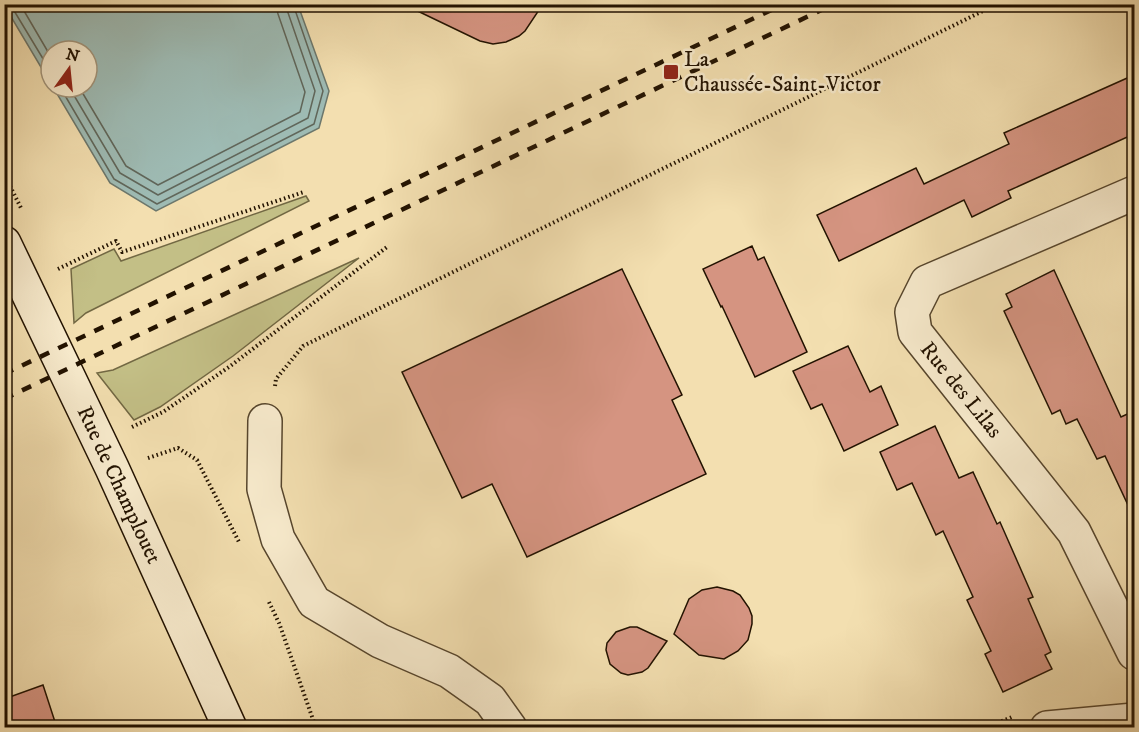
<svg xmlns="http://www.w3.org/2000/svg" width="1139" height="732" font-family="'IM FELL DW Pica',serif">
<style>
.green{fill:#c3bf86;stroke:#726843;stroke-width:1.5}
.water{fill:#9ebbb4;stroke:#6c776c;stroke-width:1.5}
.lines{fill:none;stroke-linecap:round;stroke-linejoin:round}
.shore{stroke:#60665a;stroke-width:1.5}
.building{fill:#d59481;stroke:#221200;stroke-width:1.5}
.street-casing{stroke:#56452c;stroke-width:36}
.secondary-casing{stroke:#221200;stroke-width:36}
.path{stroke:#221200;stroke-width:4;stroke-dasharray:1.5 3;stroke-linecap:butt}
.street{stroke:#f7eacc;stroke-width:33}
.secondary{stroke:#f7eacc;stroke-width:33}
.rail{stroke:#221200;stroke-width:4.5;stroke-dasharray:10 10;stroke-linecap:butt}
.poi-dot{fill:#8f2418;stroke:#f7eacc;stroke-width:2}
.labels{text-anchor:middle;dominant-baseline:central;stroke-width:5;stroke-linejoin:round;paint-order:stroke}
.poi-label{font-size:22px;fill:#221200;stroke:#f7eacc;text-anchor:start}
.street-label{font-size:22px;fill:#221200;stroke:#f7eacc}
</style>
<rect width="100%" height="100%" fill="#f3dfb0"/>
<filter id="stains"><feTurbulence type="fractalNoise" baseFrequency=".00333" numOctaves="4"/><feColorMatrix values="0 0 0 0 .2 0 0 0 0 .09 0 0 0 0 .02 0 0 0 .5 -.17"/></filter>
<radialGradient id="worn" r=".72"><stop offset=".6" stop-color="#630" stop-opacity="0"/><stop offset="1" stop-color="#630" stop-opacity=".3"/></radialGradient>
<g class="green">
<path d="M306,196L309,201L86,313L74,323L71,269L114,249L121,261Z"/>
<path d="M359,258L233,356L160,407L134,420L97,373L113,370Z"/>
</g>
<path class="water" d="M4,5H298L329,91L319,128L156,211L110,183L53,87H87V51H51V84Z"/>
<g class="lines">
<g class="shore">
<path d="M10,4L51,72"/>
<path d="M20,4L51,57"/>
<path d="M60,87L114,179L157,204L314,124L323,91L293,4"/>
<path d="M69,87L120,173L158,195L308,118L315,91L285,4"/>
<path d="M79,87L126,166L158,185L300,112L305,92L278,14L276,4"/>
</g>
</g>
<g class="building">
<path d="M403,4H543L525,31L519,36L506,42L493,44L480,41Z"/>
<path d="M1134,75V134L1008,191L1011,198L972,217L964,200L839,261L817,215L916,168L924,184L1009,144L1004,133Z"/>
<path d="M752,246L758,260L764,257L807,352L755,377L722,306L721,307L703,269Z"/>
<path d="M622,269L682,395L672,400L706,474L527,557L492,484L462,498L402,372Z"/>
<path d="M1054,270L1121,417L1134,411V518L1105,456L1097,459L1077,419L1066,424L1060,410L1052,414L1004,311L1012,307L1006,294Z"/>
<path d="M848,346L870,392L881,386L898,425L844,451L822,404L811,409L793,371Z"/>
<path d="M935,426L959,478L973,472L997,524L1000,522L1033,597L1028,599L1051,652L1045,655L1052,669L1003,692L985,654L991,651L967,600L973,597L943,531L936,535L912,483L897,490L880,452Z"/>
<path d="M717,587L733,591L740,595L749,608L752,616V624L748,640L738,651L724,659L699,655L674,634L689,599L702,590Z"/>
<path d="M630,627H637L667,641L648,668L642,672L628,675L621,673L610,664L606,650L607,643L616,632Z"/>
<path d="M43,685L57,728H4V699Z"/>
</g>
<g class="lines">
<defs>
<g id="street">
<path d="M1134,193L927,282L912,312L915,332L1074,532L1134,653"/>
<path d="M265,421L264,489L278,539L314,602L380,641L449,671L490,700L510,728"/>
<path d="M1047,728L1134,720"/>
</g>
<path id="secondary" d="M4,243L112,468L230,728"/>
</defs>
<use href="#street" class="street-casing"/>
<use href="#secondary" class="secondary-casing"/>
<g class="path">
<path d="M4,174L22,210"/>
<path d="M58,269L116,241L122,252L304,192"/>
<path d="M275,386L276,379L303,346L997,4"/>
<path d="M132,427L163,412L229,367L387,247"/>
<path d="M148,458L178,448L197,460L240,544"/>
<path d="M269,602L279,623L316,728"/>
<path d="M985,728L1012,717"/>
</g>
<use href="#street" class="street"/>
<use href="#secondary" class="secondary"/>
<g class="rail">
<path d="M4,374L784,4"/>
<path d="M4,399L834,4"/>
</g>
</g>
<rect class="poi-dot" x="663" y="64" width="16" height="16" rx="3"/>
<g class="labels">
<g class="poi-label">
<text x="684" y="59">La<tspan x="684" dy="25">Chaussée-Saint-Victor</tspan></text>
</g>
<g class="street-label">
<text transform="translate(961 390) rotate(51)">Rue des Lilas</text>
<text transform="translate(119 485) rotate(65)">Rue de Champlouet</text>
</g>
</g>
<rect width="1139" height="732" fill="none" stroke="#f3dfb0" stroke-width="24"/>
<rect x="6" y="6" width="1127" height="720" fill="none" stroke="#221200" stroke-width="3"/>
<rect x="12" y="12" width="1115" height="708" fill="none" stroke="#221200" stroke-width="1.5"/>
<g transform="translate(69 69) rotate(15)"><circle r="28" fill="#f7eacc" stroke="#a2947a" stroke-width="1.5"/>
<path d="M0-4.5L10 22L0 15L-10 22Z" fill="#8f2418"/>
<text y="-9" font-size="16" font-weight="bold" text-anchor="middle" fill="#221200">N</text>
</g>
<rect width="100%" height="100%" filter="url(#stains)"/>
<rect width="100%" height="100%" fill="url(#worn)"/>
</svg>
